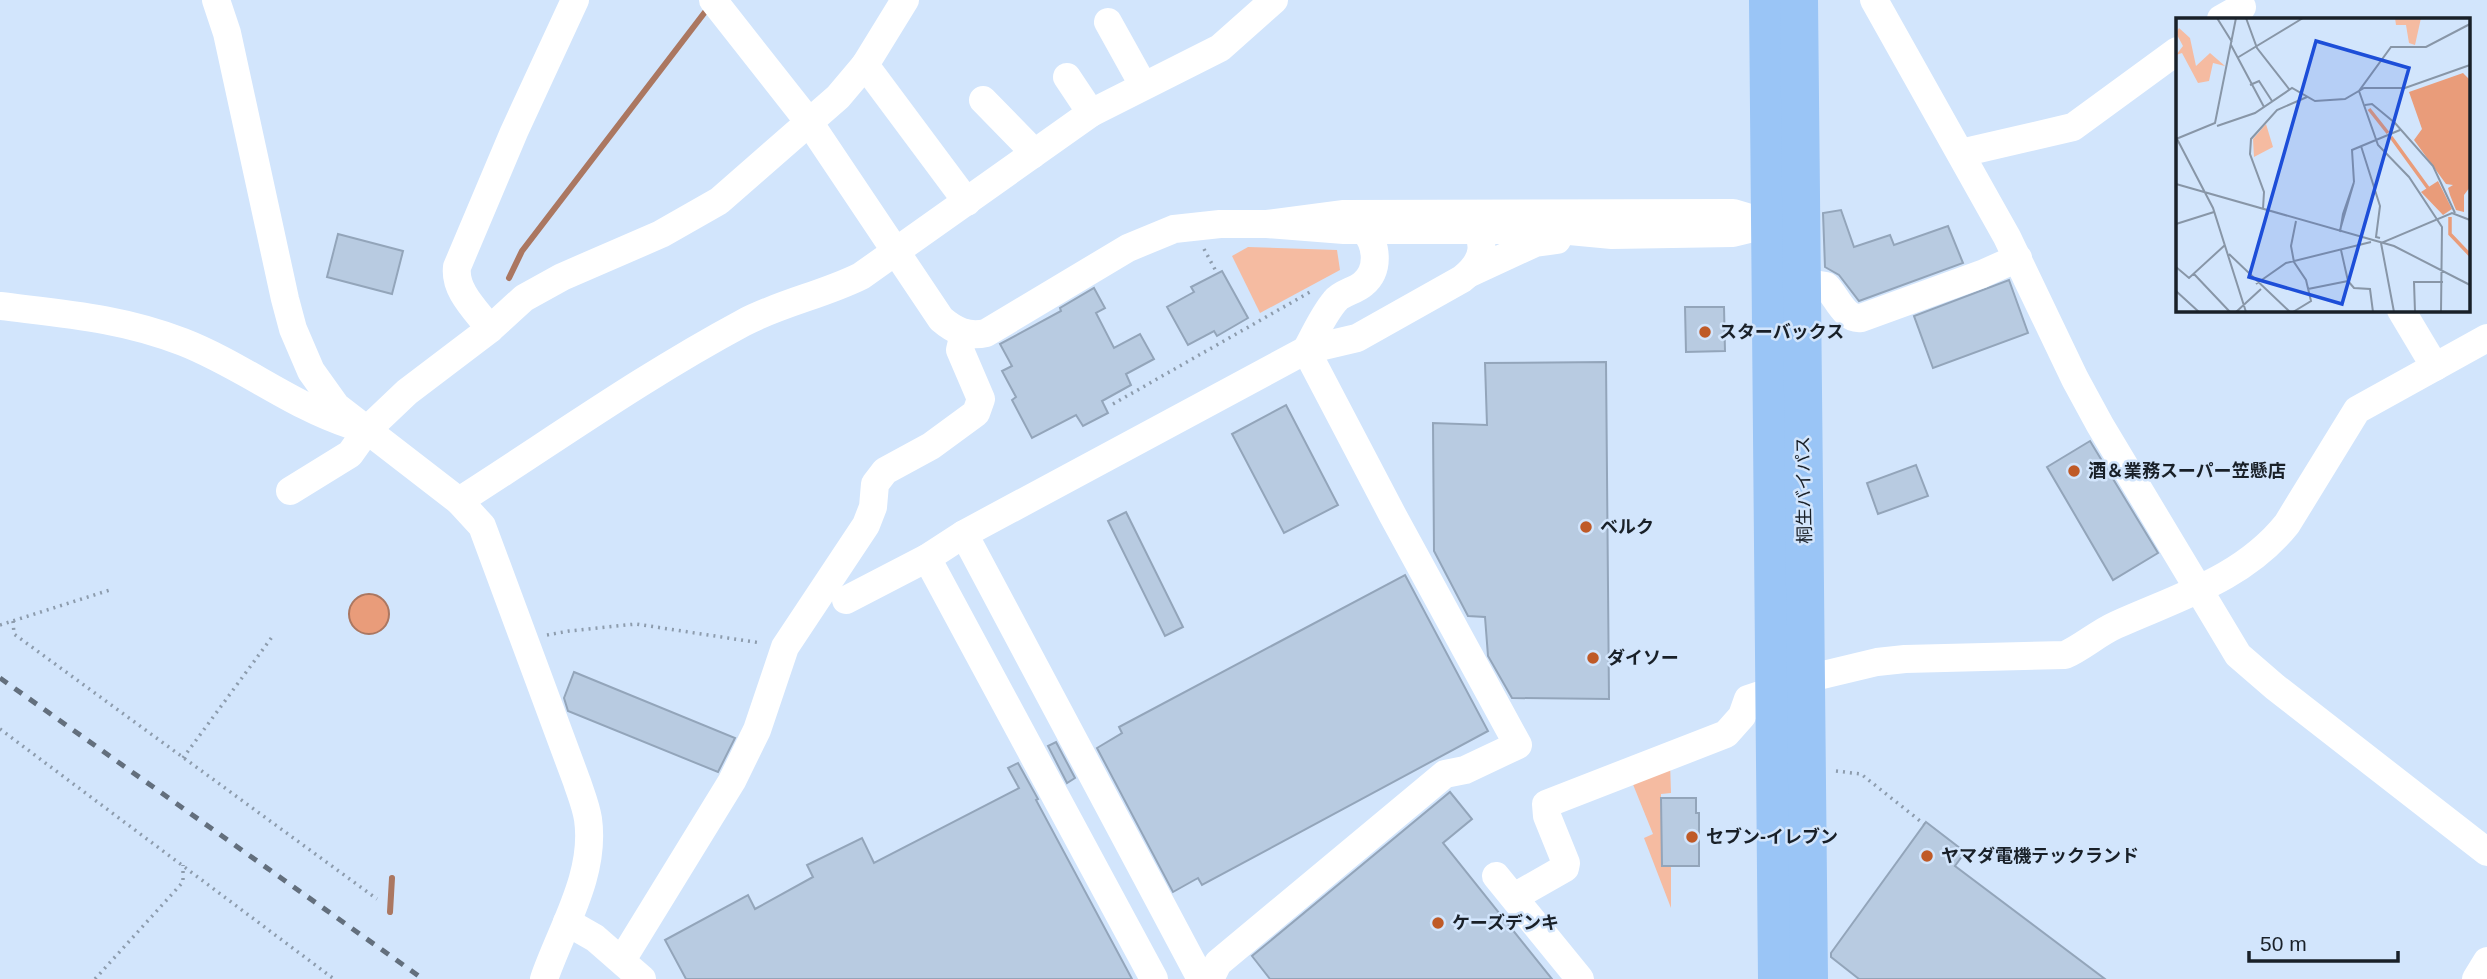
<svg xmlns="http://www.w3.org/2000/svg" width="2487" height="979" font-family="Arial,'Noto Sans JP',sans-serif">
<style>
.green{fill:#f5bba1}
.water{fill:#e99c7a;stroke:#ab7761;stroke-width:2}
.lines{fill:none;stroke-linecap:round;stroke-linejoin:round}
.stream{stroke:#ab7761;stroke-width:6}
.building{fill:#b8cbe1;stroke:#93a5ba;stroke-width:2}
.path{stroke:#8d9cad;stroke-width:3.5;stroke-dasharray:2 5;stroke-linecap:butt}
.minor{stroke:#fff;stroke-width:28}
.highway{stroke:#9ac5f6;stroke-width:38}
.rail{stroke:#636f7d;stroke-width:5;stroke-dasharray:9 9;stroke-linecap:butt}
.poi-dot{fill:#bf5a27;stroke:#d2e5fc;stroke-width:2.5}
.labels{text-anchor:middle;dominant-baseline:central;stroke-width:5;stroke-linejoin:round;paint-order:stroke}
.poi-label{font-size:18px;font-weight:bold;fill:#192028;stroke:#d2e5fc;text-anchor:start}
.street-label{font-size:18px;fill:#192028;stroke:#d2e5fc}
.inset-river{fill:none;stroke:#e99c7a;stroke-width:3.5}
.inset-road{fill:none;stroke:#8896a7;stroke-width:2}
.view{fill:#1d4ed8;fill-opacity:0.15;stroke:#1d4ed8;stroke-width:3.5}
.inset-edge{fill:none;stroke:#192028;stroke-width:3.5}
</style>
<rect width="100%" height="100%" fill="#d2e5fc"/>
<g class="green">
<path d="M1248,247L1337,250L1340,270L1260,313L1232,256Z"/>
<path d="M1670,762L1671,793L1661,794V866L1671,867V908L1644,838L1653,834L1630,777Z"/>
</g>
<circle class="water" cx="369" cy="614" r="20"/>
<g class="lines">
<g class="stream">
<path d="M509,278L522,251L705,12"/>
<path d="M390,912L392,878"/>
</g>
</g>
<g class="building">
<path d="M1841,210L1854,247L1890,235L1894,245L1948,226L1963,263L1859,301L1839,275L1825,267L1823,213Z"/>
<path d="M338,234L403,251L392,294L327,277Z"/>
<path d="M1222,271L1248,318L1217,336L1214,331L1188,345L1167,307L1194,292L1191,287Z"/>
<path d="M2009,280L2028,333L1933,368L1914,316Z"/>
<path d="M1094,288L1105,308L1096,313L1114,348L1140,334L1154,359L1126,374L1131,385L1102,401L1108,413L1083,426L1076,415L1032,438L1012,400L1016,397L1002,371L1012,366L1000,344L1061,311L1060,308Z"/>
<path d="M1685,307H1724L1725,351L1686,352Z"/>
<path d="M1606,362L1609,699L1512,698L1488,656L1485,617L1468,616L1434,551L1433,423L1487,425L1485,363Z"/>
<path d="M1286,405L1338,505L1284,533L1232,434Z"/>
<path d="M2090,441L2158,553L2113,580L2047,467Z"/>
<path d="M1916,465L1928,496L1878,514L1867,483Z"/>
<path d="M1126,512L1183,627L1165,636L1108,521Z"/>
<path d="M1405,575L1488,731L1202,885L1198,878L1173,892L1097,748L1122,733L1119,727Z"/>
<path d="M574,672L735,738L718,772L568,711L564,698Z"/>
<path d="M1056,742L1075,778L1067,783L1048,746Z"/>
<path d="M1018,763L1038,799L1036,800L1132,979H686L665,940L748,895L755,909L813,877L807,865L862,838L874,863L1019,788L1008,768Z"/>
<path d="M1450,792L1472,819L1443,843L1552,979H1270L1252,956Z"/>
<path d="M1661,798H1696V813H1699V866H1662Z"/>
<path d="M1926,822L1965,852L1955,866L2105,979H1859L1831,957V953Z"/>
</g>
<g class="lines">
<g class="path">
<path d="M1204,249L1217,273"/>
<path d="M1113,404L1310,292"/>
<path d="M13,621L14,634L377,899"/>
<path d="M0,625L113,589"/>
<path d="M547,635L569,631L636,624L761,643"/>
<path d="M0,729L334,979"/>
<path d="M183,758L272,637"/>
<path d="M1836,771L1861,774L1924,824"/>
<path d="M95,979L183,882V865"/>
</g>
<g class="minor">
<path d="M216,0L227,33L285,299L293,329L311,371L336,406L459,501L482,526L577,782C581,794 586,806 588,819C596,875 562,927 544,979"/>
<path d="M713,0L809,122L941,319C955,331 968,337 986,333L1128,248L1174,229L1220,224H1267"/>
<path d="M1874,0L2007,237L2075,379L2100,425L2238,655L2275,687L2487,852"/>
<path d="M2221,19L2242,7"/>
<path d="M1108,22L1143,85"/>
<path d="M865,65L967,202"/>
<path d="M1067,77L1091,113"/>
<path d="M983,100L1025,143L1032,155"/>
<path d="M1961,153L2073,127L2177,51"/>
<path d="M1770,224L1733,213L1344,214L1267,224L1344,230H1559L1612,235L1733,233L1770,224L1789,223"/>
<path d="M1470,273L1535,243L1557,240"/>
<path d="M1801,282L1826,286C1837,297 1844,320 1861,318L1982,274L2018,258"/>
<path d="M0,306C65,314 122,318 183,342C242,365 290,405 351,425"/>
<path d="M2401,310L2435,367"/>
<path d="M490,329C477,311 454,291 457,267L514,132L575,0"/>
<path d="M1306,350C1315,334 1323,315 1335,301C1341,293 1355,291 1363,284C1380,270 1377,244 1364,230"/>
<path d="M290,491L350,454L367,430L407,392L490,329L524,298L562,277L661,234L719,201L838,97L865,65L905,0"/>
<path d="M459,501C553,441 644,376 743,323C780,303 823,295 861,276L1091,113L1220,48L1274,0"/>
<path d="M964,534L1201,979"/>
<path d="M927,558L1154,979"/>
<path d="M846,600L927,558L964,534L1306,350L1357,338L1462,279C1486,260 1487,242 1470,217"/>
<path d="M1806,679L1877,662L1905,659L2065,655C2083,647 2098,633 2116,625C2178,597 2243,579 2287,524L2357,410L2487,338"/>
<path d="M1496,876L1580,979"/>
<path d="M1514,897L1565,868L1566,863L1547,816L1546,804L1726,734L1742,716L1748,699L1760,695H1774"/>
<path d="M567,922L595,938L642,979"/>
<path d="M622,960L732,781L757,730L785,647L866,525L873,507L875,484L885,471L931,446L976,413L981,399L960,350L964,333"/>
<path d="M1210,979L1218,963L1445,774L1465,770L1518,745L1392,514L1306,350"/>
<path d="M2476,979L2487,961"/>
</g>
<g class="highway">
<path d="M1768,0L1777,979"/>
<path d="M1799,0L1809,979"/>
</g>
<path class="rail" d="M0,678L423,979"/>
</g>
<g class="poi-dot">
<circle cx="1705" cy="332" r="7"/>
<circle cx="2074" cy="471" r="7"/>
<circle cx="1586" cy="527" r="7"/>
<circle cx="1593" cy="658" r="7"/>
<circle cx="1692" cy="837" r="7"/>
<circle cx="1927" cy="856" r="7"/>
<circle cx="1438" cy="923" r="7"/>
</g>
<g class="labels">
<g class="poi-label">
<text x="1719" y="332">スターバックス</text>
<text x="2088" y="471">酒＆業務スーパー笠懸店</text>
<text x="1600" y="527">ベルク</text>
<text x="1607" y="658">ダイソー</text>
<text x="1706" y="837">セブン-イレブン</text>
<text x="1941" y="856">ヤマダ電機テックランド</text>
<text x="1452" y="923">ケーズデンキ</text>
</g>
<g class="street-label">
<text transform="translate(1804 490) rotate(-91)">桐生バイパス</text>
</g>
</g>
<g transform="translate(2176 18)">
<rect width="294" height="294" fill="#d2e5fc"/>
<path d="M219,0H245L239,27L233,25L230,7H220ZM3,10L14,20L20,48L34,35L49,48L37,45L33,63L22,65L6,35L0,37L7,28L0,15ZM90,106L97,129L78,139L77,121Z" fill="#f5bba1"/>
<path d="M287,55L294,62V169L288,177V194L280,192L274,177L272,170L277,167L270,166L238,122L246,111L233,74ZM262,163L276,191L267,197L245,174Z" fill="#e99c7a"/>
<path class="inset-river" d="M193,91L212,115M215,119L252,170M274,199V216L294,237"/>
<path class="inset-road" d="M41,0L56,24M70,0L81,30L113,71M55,27L88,89M61,40L127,0M74,67L83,63L96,83M189,87L196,86L219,105L257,148L279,195M41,108L79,95L116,70L139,83L169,81L188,70H229L294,47M0,119L37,190L70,294M0,121L39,105L60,0M185,128L204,188L200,219L204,220M178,164L176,132L224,112M0,166L218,228L294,267M87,191L88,174L74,136L75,121L101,92L131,79M0,206L38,194M164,214L167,196L178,164L164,212M165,232L172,263L178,270L194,271L197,294M53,236L114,294M0,249L13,260L49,227M18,256L54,294M80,266L110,245L195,224M132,271L172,263M0,273L23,294M60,294L85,271M117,294L135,283L130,262L118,244L115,228L120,203M218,294L205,225L276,195L294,202M239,294L238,264H267M265,294L266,209L233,159L202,127L183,73L215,29H250L294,6"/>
<path class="view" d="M140,23L233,50L166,286L73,259Z"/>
<rect width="294" height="294" class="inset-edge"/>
</g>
<path d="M2249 951v10h149v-10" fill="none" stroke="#192028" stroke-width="3.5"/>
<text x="2260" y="951" font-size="21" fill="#192028" stroke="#d2e5fc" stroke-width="5" paint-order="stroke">50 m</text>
</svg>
